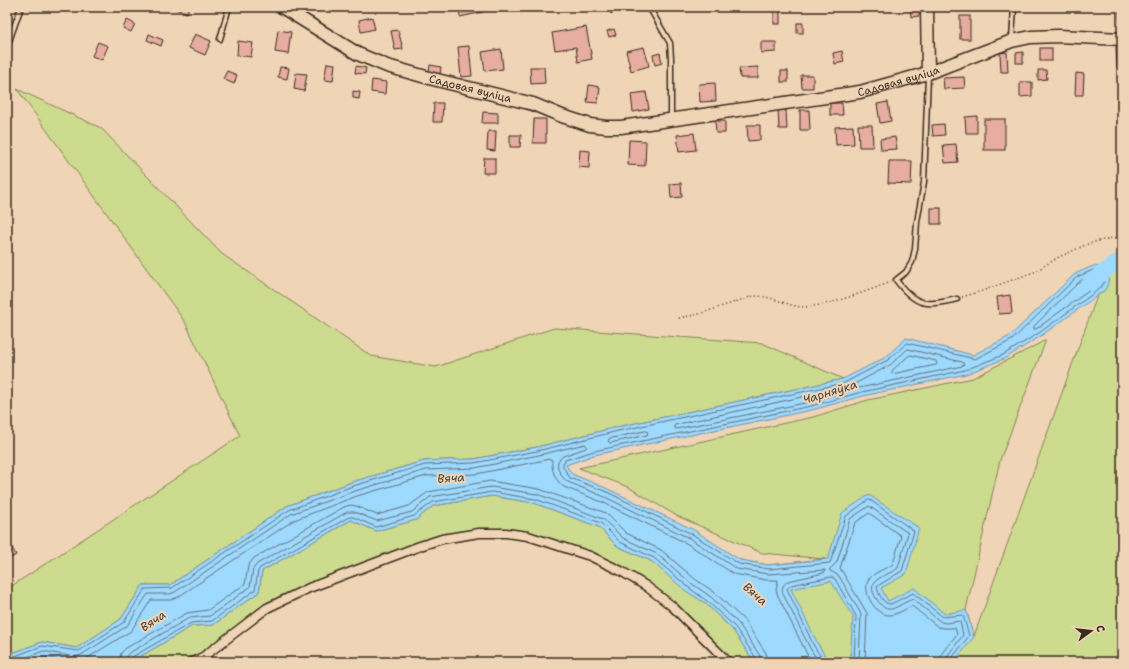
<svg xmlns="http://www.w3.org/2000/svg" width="1129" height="669" font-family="'Shantell Sans',sans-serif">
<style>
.green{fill:#cddb8e;stroke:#848256}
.water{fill:#9ed9ff;stroke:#7693a5}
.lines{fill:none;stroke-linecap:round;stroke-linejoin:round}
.shore{stroke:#637078;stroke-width:1}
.river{stroke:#9ed9ff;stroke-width:16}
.building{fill:#e7ada1;stroke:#3b2a1e}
.lane-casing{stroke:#3b2a1e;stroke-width:7}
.street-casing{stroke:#3b2a1e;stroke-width:11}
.secondary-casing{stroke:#3b2a1e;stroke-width:15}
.path{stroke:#3b2a1e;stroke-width:1.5;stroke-dasharray:1 3;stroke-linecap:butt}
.lane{stroke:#efd5b6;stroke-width:4}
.street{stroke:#efd5b6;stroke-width:8}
.secondary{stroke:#efd5b6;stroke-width:12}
.labels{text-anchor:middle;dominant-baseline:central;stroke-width:4;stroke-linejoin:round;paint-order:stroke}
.street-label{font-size:11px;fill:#3b2a1e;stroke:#efd5b6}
.water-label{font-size:12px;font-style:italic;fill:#4a4440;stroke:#efd5b6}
</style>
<rect width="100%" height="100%" fill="#efd5b6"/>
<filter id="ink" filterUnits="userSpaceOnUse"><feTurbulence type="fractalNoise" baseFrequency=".025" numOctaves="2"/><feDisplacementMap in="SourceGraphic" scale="8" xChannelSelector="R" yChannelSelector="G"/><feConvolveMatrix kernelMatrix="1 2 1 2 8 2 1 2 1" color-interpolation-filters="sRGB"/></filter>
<g filter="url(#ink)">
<g class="green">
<path d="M17,89L101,128L222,254L371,356L436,367L554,328L762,343L843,379L617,427L537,447L474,459L424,461L352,482L287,506L170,585H143L121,619L77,648L42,642L7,655V589L240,436L185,322Z"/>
<path d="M1122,259V662H828L818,644L740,560L768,565L825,559L762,553L677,516L628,487L579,468L813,417L868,400L973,378L1046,340L1000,460L966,610L974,636L1097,296L1105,290L1109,276L1106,270Z"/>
<path d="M492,496L534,503L599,527L617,546L651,561L705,603L733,630L754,662H728L672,606L590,556L506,533L442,539L267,608L192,662H131L192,626L213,625L259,592L262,571L351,520L376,531L416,520L433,506Z"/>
</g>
<path class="water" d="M1093,266C1109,267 1112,277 1105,290L1041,336L1004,359L966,374L863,396L812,410L594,455L566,465L572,474L608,489L694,530L740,560L768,565L828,559L842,513L869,495L919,528L906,574L881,588L888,601L914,588L945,614L966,610L974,637L954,662H850L853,617L831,581L791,589L818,644L828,662H754L733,630L705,603L686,591L651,561L617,546L599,527L534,503L492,496L433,506L416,520L376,531L351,520L262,571L259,592L213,625L192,626L131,662H7V655L42,642L77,648L121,619L143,585H170L287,506L352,482L424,461L474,459L537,447L617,427L843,379L886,357L906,338L973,355L1010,336L1075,274Z"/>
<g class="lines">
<g class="shore">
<path d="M1094,275H1097L1099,278L1097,285L1036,329H1034V326L1080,281Z"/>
<path d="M908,349L962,362L964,364L962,366L850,390L848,389L849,387L890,365Z"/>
<path d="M910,355L936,361L937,364L936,365L892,374V371Z"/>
<path d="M835,390L838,392L837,394L810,402L676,429L674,427L675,425Z"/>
<path d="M646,431L648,432L647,435L610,443L608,441L609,439Z"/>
<path d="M7,659L42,646L79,651L124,622L145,589L172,588L289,510L353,486L425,465L474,463L537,451L618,431L844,383L888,360L907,343L975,359L1012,340L1077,277L1093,270H1098L1102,272L1105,277L1104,282L1101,287L1094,293L1039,333L1003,355L965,370L862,392L811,406L594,451L565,460L563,463V467L570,478L607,492L692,534L739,564L769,569L830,563L846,516L868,500H870L914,531L902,571L879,585L877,587C878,594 884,605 891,604L913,593L943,617L963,615L969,636L952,658L951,662"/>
<path d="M15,662L43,651L75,657L81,655L127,626L148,594H170L175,592L291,514L355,491L426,470L475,468L539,455L585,444L587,446L586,448L563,456L558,461C556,469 562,478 568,482L605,497L689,538L737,569L768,574L825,570L824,573L788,581C783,584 781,589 783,594L810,648L818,662"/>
<path d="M31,662L44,657L71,662"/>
<path d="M81,662L131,631L151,600H171L178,597L294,520L357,496L426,476L476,474L550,459L552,460C551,471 556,481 564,487L602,502L686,543L734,574L766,580H778L776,590L778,596L811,662"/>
<path d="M119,662L121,653L126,648L187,613L208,610L245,584L248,566L254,558L344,507L350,505L356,506L377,515L409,506L428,492L490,481L539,489L606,513L626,533L661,550L695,579L714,592L744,620L766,653L768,662"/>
<path d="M125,662L126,657L129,653L189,618L210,616L250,587L253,569L257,564L347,512H354L377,521L412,512L430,497L491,487L537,494L603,519L623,538L657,554L691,583L711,597L739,624L760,656L762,662"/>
<path d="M130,662L132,657L191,623L212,621L255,590L258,571L260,568L349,517H353L376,527L414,516L433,502L492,492L535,499L601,523L620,542L654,558L688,587L707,601L735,627L756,658L757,662"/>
<path d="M824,662L814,646L787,589L791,585L831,577L835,579L856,616L854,662"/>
<path d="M859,662L861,614L839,576L829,570L837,562L850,519L869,506L908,533L898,568C892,573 879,576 874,583C871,588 873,593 876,598C889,619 895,605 913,599L941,622L946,623L960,621L963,635L948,655L946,662"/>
<path d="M865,662L867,613L840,568L855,523L869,513L901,536L893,564C886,569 874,572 869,579C861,591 875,615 889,615C897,615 905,609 912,606L938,627L944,628H955L957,634L942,653L940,662"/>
</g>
<path class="river" d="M1090,283L1106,270L1122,259"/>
</g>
<g class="building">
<path d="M174,7H189L187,13L173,8Z"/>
<path d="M463,7H482L483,12L460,17L459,8Z"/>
<path d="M606,7H620L611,14Z"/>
<path d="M910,7H919V16L911,17Z"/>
<rect x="774" y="10" width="6" height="14"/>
<path d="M1119,10H1122V31H1120Z"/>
<rect x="960" y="16" width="10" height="23"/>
<path d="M372,17L375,29L361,32L359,20Z"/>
<path d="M127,20L135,24L131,32L123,28Z"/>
<rect x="797" y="23" width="6" height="10"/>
<path d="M586,27L592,59L578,62L576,47L555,50L552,33Z"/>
<path d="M614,29L616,35L609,37L607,31Z"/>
<path d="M278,30L291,32L288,54L275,52Z"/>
<path d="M398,30L403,49L395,50L391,31Z"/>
<path d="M149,34L163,40L161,46L147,40Z"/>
<path d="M195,34L211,41L205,55L189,48Z"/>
<path d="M238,41L253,43L251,57L237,55Z"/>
<path d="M98,42L108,46L102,60L92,56Z"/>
<path d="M761,42H776V52L761,53Z"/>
<path d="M469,46L472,76L461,77L458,47Z"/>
<path d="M644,47L649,66L631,71L626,51Z"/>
<path d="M1116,47H1122V67H1117Z"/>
<rect x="1040" y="48" width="12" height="13"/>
<path d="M501,49L503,69L485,71L482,52Z"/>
<path d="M842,51L844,62L835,64L833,53Z"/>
<path d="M1007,52L1008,72H1001L1000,53Z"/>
<path d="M1023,52V63H1016V53Z"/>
<path d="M660,53L662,63L655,65L653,55Z"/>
<path d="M327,63L335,64L333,81L324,80Z"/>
<path d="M430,65L441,67L440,74L429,72Z"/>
<path d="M356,66L366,68L365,74L355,73Z"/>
<path d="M280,67L289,68L287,79L278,77Z"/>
<path d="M530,67H544L545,83L531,84Z"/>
<path d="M758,67V78H740L739,68Z"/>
<path d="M1038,70H1046L1047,79L1038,80Z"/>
<path d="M227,71L237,75L234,84L223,79Z"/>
<rect x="781" y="71" width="7" height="11"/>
<path d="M296,73L307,74L304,91L294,89Z"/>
<path d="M1076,73L1084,74L1083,95H1075Z"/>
<path d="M801,75H813V88H802Z"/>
<path d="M964,77L965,88L944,89L943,78Z"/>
<path d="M372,80L386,82L385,94L371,92Z"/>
<path d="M1020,82H1032V96L1020,97Z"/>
<path d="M715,83L716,101L700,102L699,84Z"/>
<path d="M589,85L600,87L598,103L587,102Z"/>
<path d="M353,91L360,92L359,99L353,98Z"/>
<path d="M646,92L649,109L633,112L631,94Z"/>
<path d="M888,102L891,121L880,123L877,104Z"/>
<path d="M434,103H443L442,122H433Z"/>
<path d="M830,103H842L843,115H830Z"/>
<path d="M778,110H786L787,129H779Z"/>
<path d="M800,110H809L810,130H800Z"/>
<path d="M483,112L498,113V123H482Z"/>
<path d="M977,116V133H966L965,117Z"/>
<path d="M534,119H546V143H533Z"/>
<rect x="984" y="119" width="21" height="31"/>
<path d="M715,121H725V133H716Z"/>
<path d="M944,124L945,135L933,136L932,125Z"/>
<path d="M747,125H760V140L748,141Z"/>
<path d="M858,125H872L873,147H859Z"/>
<path d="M853,126L854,144L836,145L835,127Z"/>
<path d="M488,131H496L495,151L487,150Z"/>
<path d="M694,133L696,150L679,152L677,135Z"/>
<path d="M510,135H521L520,147H510Z"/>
<path d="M895,137L897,149L881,150L880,139Z"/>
<path d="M629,140L646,141L645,166L628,165Z"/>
<path d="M956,144L958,162L945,163L943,145Z"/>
<path d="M580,150L590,151L589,168L579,167Z"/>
<path d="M484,158H495V173H483Z"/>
<path d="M889,161H912L911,184L888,183Z"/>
<path d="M681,183L682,197L671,198L670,184Z"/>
<rect x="931" y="208" width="10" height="16"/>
<path d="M1010,295L1012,313L999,314L997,297Z"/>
<path d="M12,548L16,555L9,559L7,557V551Z"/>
</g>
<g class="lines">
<defs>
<g id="lane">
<path d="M649,7L670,43L671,58V119"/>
<path d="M220,39L229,7"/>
<path d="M1012,39L1014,7"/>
<path d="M7,47L21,7"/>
<path d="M928,75L924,182L917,222L915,249L912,262L906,272L896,280C916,307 927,306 957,299"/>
</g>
<path id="street" d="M192,662L203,657L267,608L309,588L420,546L442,539L479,533H506L528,536L590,556L621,571L646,586L672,606L728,662"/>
<g id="secondary">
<path id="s1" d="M282,7L358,54L387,66L433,79L533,104L562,116L590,125L606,127H621L860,92L928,73L1012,41L1031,37L1058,36L1122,39"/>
<path d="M927,7L928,73"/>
</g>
</defs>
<use href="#lane" class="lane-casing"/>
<use href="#street" class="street-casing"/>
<use href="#secondary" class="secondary-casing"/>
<g class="path">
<path d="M962,297L982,291L1034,272L1059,257L1090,243L1122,236"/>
<path d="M679,318L699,314L753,296C770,295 785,305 801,307C823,308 870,290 891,282"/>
</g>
<use href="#lane" class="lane"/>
<use href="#street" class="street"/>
<use href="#secondary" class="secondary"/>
</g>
</g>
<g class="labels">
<g class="street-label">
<text stroke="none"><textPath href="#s1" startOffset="645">Садовая вуліца</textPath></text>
<text stroke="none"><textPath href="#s1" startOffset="207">Садовая вуліца</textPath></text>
</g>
<g class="water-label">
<text transform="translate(830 392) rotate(-17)">Чарняўка</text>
<text transform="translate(451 478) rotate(-4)">Вяча</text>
<text transform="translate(755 594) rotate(41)">Вяча</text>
<text transform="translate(153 621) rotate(-34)">Вяча</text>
</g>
</g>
<rect width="1129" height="669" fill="none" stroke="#efd5b6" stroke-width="24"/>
<rect x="12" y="12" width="1105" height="645" fill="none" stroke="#3b2a1e" stroke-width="1.5" filter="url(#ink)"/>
<g transform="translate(1091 631) rotate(75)" stroke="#efd5b6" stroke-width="3" paint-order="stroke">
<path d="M0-3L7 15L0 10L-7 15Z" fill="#3b2a1e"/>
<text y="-6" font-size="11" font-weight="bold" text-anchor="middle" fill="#3b2a1e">С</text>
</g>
</svg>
